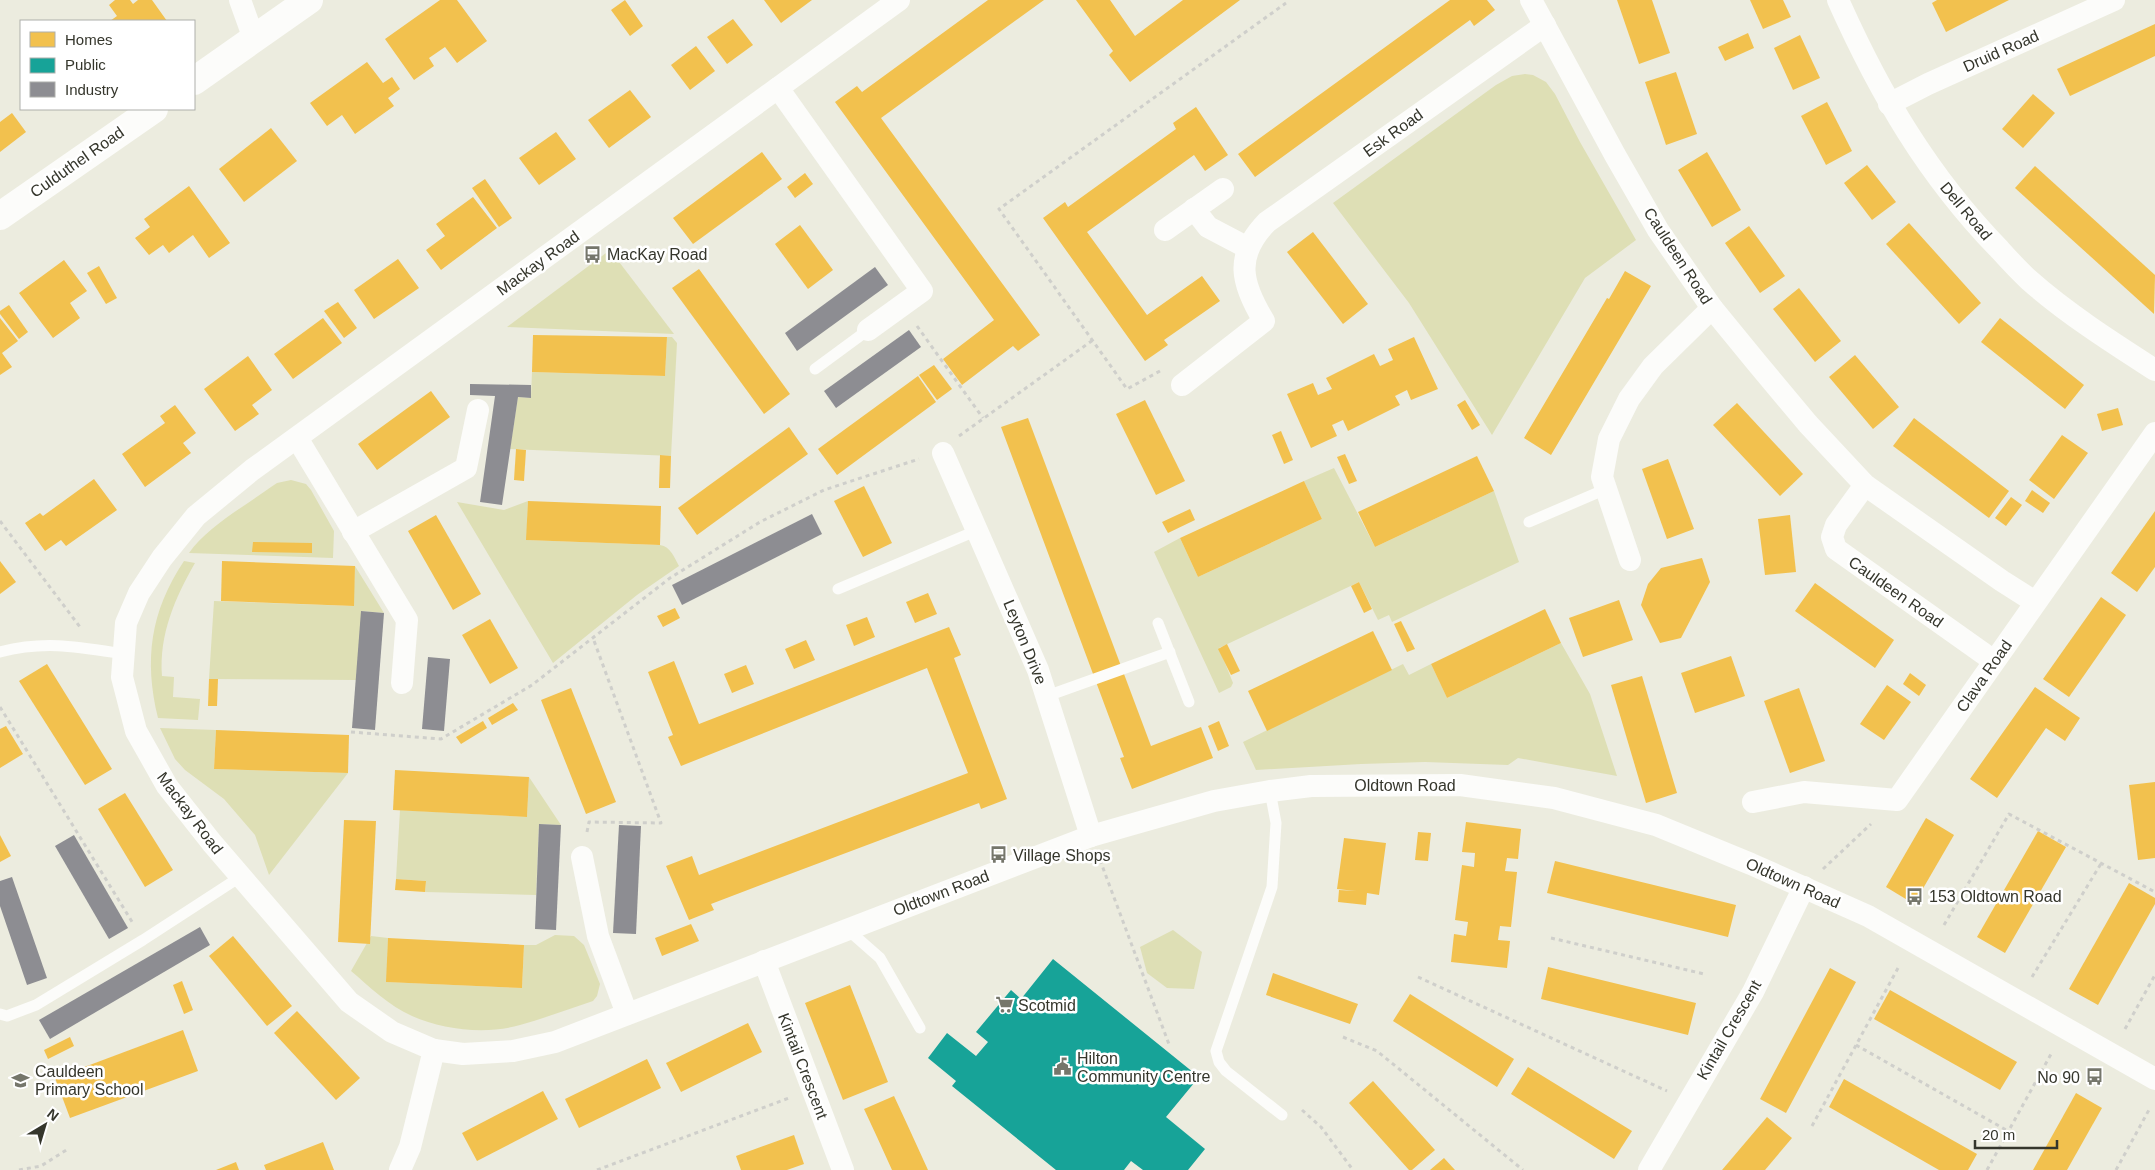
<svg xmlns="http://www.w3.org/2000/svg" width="2155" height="1170" font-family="Helvetica,sans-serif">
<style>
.green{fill:#dedfb5}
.homes{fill:#f2c14e}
.public{fill:#17a398}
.industry{fill:#8d8d92}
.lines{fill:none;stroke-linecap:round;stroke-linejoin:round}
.path{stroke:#cfcfcb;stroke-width:3;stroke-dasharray:4 4;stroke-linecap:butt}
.lane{stroke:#fcfcfa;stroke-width:11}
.street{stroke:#fcfcfa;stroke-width:22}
.secondary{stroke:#fcfcfa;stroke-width:28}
.labels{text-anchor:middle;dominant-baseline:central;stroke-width:5;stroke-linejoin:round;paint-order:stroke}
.street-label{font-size:16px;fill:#35362c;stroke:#fff}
.poi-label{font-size:16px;fill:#35362c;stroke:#fff;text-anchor:start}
</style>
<rect width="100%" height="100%" fill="#ececdf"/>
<g class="green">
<path d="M1525,74L1533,75L1546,82L1555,94L1580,142L1636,240L1585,278L1492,435L1409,303L1333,203L1496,85L1512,76Z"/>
<path d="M610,250L674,334L507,327Z"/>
<path d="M667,337H672L677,343L671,456L510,449L518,397L531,398L532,372L665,376Z"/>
<path d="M1334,468L1375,547L1494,491L1519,562L1392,622L1389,615L1378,620L1359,582L1219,648L1233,683L1231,687L1219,693L1154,552L1180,538L1198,577L1322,519L1304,481Z"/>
<path d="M291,480L306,484L311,490L334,531L333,558L189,553C207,527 245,506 271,487L277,483Z"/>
<path d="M528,501L527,540L660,545C671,547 674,557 679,566L637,595L553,663L457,502L504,510Z"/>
<path d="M184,561L195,563C175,598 159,634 162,676L174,677L173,697L200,699L198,720L158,718C144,660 150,612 184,561Z"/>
<path d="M355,566L384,613L362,611L356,680L209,679L214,601L353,606Z"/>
<path d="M1561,643L1590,694L1617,776L1518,758L1508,765L1425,762L1361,764L1256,770L1243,742L1403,664L1409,675L1431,664L1447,698Z"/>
<path d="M160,728L216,730L214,769L348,773L269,875L255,835L224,799L185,770L175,759Z"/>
<path d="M529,777L561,825L539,824L536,895L425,892L426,881L396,879L400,810L527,817Z"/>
<path d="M1173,930L1202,952L1194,989L1167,988L1147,973L1140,947Z"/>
<path d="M555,935L574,936L584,945L600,984L597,996L593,1001C569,1009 545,1018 520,1025C486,1035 444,1030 412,1016C389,1006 370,987 351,971L371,936L388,938L387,982L522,988L524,945H536Z"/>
</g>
<g class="homes">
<path d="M115,0H130L133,4L138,0H152L167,21H110L117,16L109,5Z"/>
<path d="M440,0H457L487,41L457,63L445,47L429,58L434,66L414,80L385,39Z"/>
<path d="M625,0L643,26L630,36L611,10Z"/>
<path d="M764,0H812L781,23Z"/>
<path d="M988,0H1044L881,118L1040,335L1018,351L1013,346L962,385L943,359L994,320L835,102L857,86L862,92Z"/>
<path d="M1076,0H1110L1135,36L1183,0H1240L1130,82L1109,55L1113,51Z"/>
<path d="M1450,0H1487L1495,10L1474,26L1470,20L1255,177L1238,154Z"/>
<path d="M1617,0H1652L1670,53L1639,64Z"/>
<path d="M1750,0H1783L1791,17L1763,29Z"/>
<path d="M1937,0H2009L1946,32L1932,3Z"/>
<path d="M733,19L753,45L727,64L707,37Z"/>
<path d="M2155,24V56L2070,96L2057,69Z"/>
<path d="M1748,33L1754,48L1725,61L1718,47Z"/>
<path d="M1800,35L1820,78L1793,90L1774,48Z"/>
<path d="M696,46L715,71L690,90L671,65Z"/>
<path d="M367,62L383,83L392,77L400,89L388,98L394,106L355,134L342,115L327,126L310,103Z"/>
<path d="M1676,72L1697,134L1666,145L1645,82Z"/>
<path d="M630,90L651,117L609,148L588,120Z"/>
<path d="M2033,94L2055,113L2023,148L2002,129Z"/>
<path d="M1827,102L1852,151L1826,165L1801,116Z"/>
<path d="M1196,107L1228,155L1205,171L1194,155L1087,232L1147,315L1202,276L1220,301L1164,340L1168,345L1145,361L1043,218L1065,202L1068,207L1176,129L1173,123Z"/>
<path d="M12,113L26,132L0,152V122Z"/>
<path d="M271,128L297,161L244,202L219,169Z"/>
<path d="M556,132L576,159L539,185L519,158Z"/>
<path d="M762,152L782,179L693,244L673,218Z"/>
<path d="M1707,152L1741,210L1712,227L1678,170Z"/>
<path d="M1867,165L1896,202L1872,220L1844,183Z"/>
<path d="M2035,166L2155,275L2154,314L2015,188Z"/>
<path d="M805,173L813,184L795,198L787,187Z"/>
<path d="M485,179L512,218L499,227L472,188Z"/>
<path d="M189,186L230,243L209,258L193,235L169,253L163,245L149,255L135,238L150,227L144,219Z"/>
<path d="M473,197L497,228L441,270L426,250L445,236L436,224Z"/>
<path d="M1909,223L1981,303L1959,324L1886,244Z"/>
<path d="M800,225L833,270L808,289L775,244Z"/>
<path d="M1749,226L1785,276L1760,293L1725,243Z"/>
<path d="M1313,232L1368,304L1343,324L1287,252Z"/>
<path d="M398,259L419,288L374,319L354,290Z"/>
<path d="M64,260L87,291L70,303L80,318L53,338L19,293Z"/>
<path d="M99,266L117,298L106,304L87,273Z"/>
<path d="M699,269L790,394L764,414L672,288Z"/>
<path d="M1625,271L1651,286L1551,455L1524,438L1607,298L1609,299Z"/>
<path d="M1799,288L1841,341L1815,362L1773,309Z"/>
<path d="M338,302L357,328L344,338L324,311Z"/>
<path d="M9,305L28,332L19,339L0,314V311Z"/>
<path d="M0,318L18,341L2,353L12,367L0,375Z"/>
<path d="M323,318L342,343L293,379L274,354Z"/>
<path d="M2000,318L2084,385L2065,409L1981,342Z"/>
<path d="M533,335L667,337L665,376L532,372Z"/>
<path d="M1414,337L1438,389L1411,400L1407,390L1395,396L1400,405L1348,431L1343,420L1332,425L1337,436L1311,448L1287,394L1313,383L1318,395L1332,389L1326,378L1374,354L1380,366L1393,360L1388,349Z"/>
<path d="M1855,355L1899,407L1873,429L1829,377Z"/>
<path d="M248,356L272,390L252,405L259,414L235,431L204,389Z"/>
<path d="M934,365L952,389L937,400L919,375Z"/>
<path d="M918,376L936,402L837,475L818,449Z"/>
<path d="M431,391L450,417L377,470L358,444Z"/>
<path d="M1145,400L1185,481L1156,495L1116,414Z"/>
<path d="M1465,400L1480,425L1472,430L1457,405Z"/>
<path d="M1737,403L1803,474L1780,496L1713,425Z"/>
<path d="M175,405L196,433L183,443L191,453L145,487L122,454L165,423L160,416Z"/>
<path d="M2118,408L2123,425L2102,431L2097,414Z"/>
<path d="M1028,418L1151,746L1201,727L1213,758L1132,789L1120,758L1124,757L1001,427Z"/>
<path d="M1914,418L2009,491L1989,518L1893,446Z"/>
<path d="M789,427L808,454L697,535L678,508Z"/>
<path d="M1281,431L1293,460L1284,464L1272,435Z"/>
<path d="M2062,435L2088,453L2054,499L2029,480Z"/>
<path d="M516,449L526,450L524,481L514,480Z"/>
<path d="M1345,454L1357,481L1349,484L1337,457Z"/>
<path d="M660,455L671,456L670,488H659Z"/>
<path d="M1477,456L1494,491L1375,547L1358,512Z"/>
<path d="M1668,459L1694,529L1667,539L1642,469Z"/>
<path d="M94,479L117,510L66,546L61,540L45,551L25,523L40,513L43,516Z"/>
<path d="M1304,481L1322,519L1198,577L1180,538Z"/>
<path d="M864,486L892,543L863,557L834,501Z"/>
<path d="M2032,490L2050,503L2043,513L2025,501Z"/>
<path d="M2011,497L2022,505L2006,526L1995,518Z"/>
<path d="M528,501L661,506L660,545L526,540Z"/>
<path d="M1190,509L1195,520L1168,533L1162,522Z"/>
<path d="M2155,511V567L2137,592L2111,573Z"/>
<path d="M436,515L481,594L453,610L408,531Z"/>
<path d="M1790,515L1796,572L1765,575L1758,519Z"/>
<path d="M253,542L312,543V553L252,552Z"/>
<path d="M1702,558L1710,582L1681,638L1660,643L1641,605L1648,584L1661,568Z"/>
<path d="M0,561L16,582L0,594Z"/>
<path d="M222,561L355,566L354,606L221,601Z"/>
<path d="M1359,582L1372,609L1364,613L1351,586Z"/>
<path d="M1815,583L1894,640L1875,668L1795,611Z"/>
<path d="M928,593L937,614L915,623L906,602Z"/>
<path d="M2101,597L2126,615L2069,697L2043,679Z"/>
<path d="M1619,600L1633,640L1583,657L1569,618Z"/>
<path d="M675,608L680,618L663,627L657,616Z"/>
<path d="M1545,609L1561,643L1447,698L1431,664Z"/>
<path d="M867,617L875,637L854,646L846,625Z"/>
<path d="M490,619L518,668L490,684L462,635Z"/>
<path d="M1401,621L1415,649L1407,652L1394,624Z"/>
<path d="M949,627L961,655L954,658L1007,799L981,809L979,803L774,880L711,904L714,910L689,920L666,866L692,856L699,875L968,773L927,668L681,766L668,737L673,735L648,672L674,661L699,724Z"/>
<path d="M1373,631L1392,670L1267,731L1248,691Z"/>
<path d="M806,640L815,660L794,669L785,649Z"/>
<path d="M1227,644L1240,671L1231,675L1218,649Z"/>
<path d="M1731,656L1745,696L1695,713L1681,673Z"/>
<path d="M47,664L112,769L85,785L19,681Z"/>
<path d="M746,665L754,684L732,693L724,674Z"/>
<path d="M1910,673L1926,685L1919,696L1903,684Z"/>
<path d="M1642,676L1677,793L1646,803L1611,685Z"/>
<path d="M209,679H218L217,706H208Z"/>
<path d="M1887,685L1911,702L1884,740L1860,724Z"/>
<path d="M2035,687L2080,718L2065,741L2046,728L1997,798L1970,779Z"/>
<path d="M571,688L616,802L586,814L541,700Z"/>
<path d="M1799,688L1825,761L1790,773L1764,701Z"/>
<path d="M513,703L518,710L492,725L488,718Z"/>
<path d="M483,721L487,728L461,744L456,737Z"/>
<path d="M1219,721L1229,746L1218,751L1208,726Z"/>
<path d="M6,726L23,754L0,768V729Z"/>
<path d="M216,730L349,735L348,773L214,769Z"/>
<path d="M395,770L529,777L527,817L393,810Z"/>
<path d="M2155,782V858L2138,860L2129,785Z"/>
<path d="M125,793L173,870L145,887L98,809Z"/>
<path d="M1926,818L1954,835L1914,904L1886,887Z"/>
<path d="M344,820L376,821L370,944L338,942Z"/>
<path d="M1466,822L1521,829L1518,859L1507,858L1505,871L1517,872L1511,927L1500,926L1498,940L1510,941L1507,968L1451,962L1454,934L1466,936L1468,922L1455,920L1462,865L1474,867L1475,853L1462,852Z"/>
<path d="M2038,831L2066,847L2005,953L1977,937Z"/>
<path d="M1418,832L1431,833L1428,861L1415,860Z"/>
<path d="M0,835L11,856L0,862Z"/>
<path d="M1344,838L1386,843L1379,895L1367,893L1366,905L1338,902L1339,890L1356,891L1337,889Z"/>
<path d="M1555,861L1736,905L1728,937L1547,893Z"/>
<path d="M396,879L426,881L425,892L395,890Z"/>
<path d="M2129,883L2155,898V904L2098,1005L2069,989Z"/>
<path d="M691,924L699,941L662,956L655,938Z"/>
<path d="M233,936L292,1006L267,1026L209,956Z"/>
<path d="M388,938L524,945L522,988L386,982Z"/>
<path d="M1548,967L1696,1003L1688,1035L1541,999Z"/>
<path d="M1830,968L1856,982L1786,1113L1760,1099Z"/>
<path d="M1273,973L1358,1004L1350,1024L1266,995Z"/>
<path d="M182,981L193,1010L184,1014L173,985Z"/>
<path d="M850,985L888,1082L843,1100L805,1003Z"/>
<path d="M1890,990L2017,1062L2000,1090L1874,1019Z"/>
<path d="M1410,994L1514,1059L1497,1087L1393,1021Z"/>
<path d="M297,1011L360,1078L336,1100L274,1033Z"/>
<path d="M748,1023L762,1052L681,1092L666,1063Z"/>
<path d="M183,1030L198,1071L70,1118L55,1078Z"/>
<path d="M70,1037L74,1046L48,1059L44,1050Z"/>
<path d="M647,1059L661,1088L579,1128L565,1099Z"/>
<path d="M1528,1067L1632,1131L1614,1159L1511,1094Z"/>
<path d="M1844,1079L1977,1154L1968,1170H1939L1829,1107Z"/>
<path d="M1373,1081L1435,1150L1412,1170H1409L1349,1103Z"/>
<path d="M543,1091L558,1119L477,1161L462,1133Z"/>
<path d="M2076,1093L2102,1108L2067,1170H2033Z"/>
<path d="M894,1096L907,1124L928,1170H892L877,1137L864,1109Z"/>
<path d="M1767,1117L1792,1138L1765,1170H1722Z"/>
<path d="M794,1135L804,1164L787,1170H741L736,1156Z"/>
<path d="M323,1142L334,1170H266L264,1165Z"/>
<path d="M1444,1158L1455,1170H1430Z"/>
<path d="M236,1162L239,1170H216Z"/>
</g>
<path class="public" d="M1053,959L1199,1077L1166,1117L1205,1149L1188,1170H1143L1131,1161L1124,1170H1056L952,1086L956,1081L928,1058L947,1033L976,1056L988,1042L976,1032L1011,990L1021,999Z"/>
<g class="industry">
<path d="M875,267L888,285L797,351L785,333Z"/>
<path d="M909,330L921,347L836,408L824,391Z"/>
<path d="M470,384L531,385V398L518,397L502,505L480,502L495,396L470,395Z"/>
<path d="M812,514L822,534L682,605L672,585Z"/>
<path d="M361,611L384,613L375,730L352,728Z"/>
<path d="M428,657L450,659L444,731L422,729Z"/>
<path d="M539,824L561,825L556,930L535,929Z"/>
<path d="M619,825L641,826L636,934L613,933Z"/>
<path d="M74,835L128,928L109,939L55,846Z"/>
<path d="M12,877L47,978L27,985L0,906V881Z"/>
<path d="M200,927L210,945L50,1039L39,1020Z"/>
</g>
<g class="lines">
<g class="path">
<path d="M917,326L983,418"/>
<path d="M1160,371L1127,389L999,209L1286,3"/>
<path d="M959,436L1093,340"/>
<path d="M0,521L80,627"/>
<path d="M0,707L134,925"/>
<path d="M351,732L441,739L532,685L670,578L760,522L824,490L919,459"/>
<path d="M587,832L589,822L661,823L593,638"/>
<path d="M1100,860L1170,1047"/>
<path d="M1823,869L1871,824"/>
<path d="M1944,925L2009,814L2155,892"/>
<path d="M1551,938L1704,974"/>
<path d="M1418,977L1667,1091"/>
<path d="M2032,977L2102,862"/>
<path d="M2125,1029L2155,975"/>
<path d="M1343,1037L1377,1051L1523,1170"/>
<path d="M1856,1045L2008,1131"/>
<path d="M1302,1110L1321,1127L1353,1170"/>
<path d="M1812,1126L1898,968"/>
<path d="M19,1170L41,1166L68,1149"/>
<path d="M597,1170L789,1098"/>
<path d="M1987,1170L2051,1054"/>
<path d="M2116,1170L2150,1108"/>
</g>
<g class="lane">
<path d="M815,369L868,330"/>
<path d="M1529,522L1606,489"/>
<path d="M838,589L978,530"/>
<path d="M1158,623L1189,702"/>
<path d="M0,652C45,640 79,647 124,654"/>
<path d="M1047,696L1170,652"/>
<path d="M1270,791L1276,823L1272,887L1216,1051L1219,1062L1226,1071L1282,1115"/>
<path d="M847,929L880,958L920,1028"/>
<path d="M0,1014L7,1016L36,1005L143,940L240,877"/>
</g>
<g class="street">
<path d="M240,0L254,39"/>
<path d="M899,0L252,470L196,516L162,558L139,593L126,623L122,677L136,731L167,786L212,843L349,1002L392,1032L434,1050L463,1054L513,1051L555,1042L1091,836L1214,801L1270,791L1311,786L1460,785L1554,798L1656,825L1751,864L1868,916L2155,1079"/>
<path d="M1531,0L1615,155L1658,230L1712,308L1757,363L1808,424L1865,485L2002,581L2035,602"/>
<path d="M1838,0C1880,94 1928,176 2000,250C2009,260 2018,270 2029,280C2066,313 2113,343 2155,370"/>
<path d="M778,88L922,291L868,330"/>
<path d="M1889,104L1928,84L2114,0"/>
<path d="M1194,209L1208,227L1248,248"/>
<path d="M1165,230L1223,189"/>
<path d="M1182,385L1264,321C1241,283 1234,256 1267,222L1545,25"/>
<path d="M297,438L407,620L402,683"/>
<path d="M943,453L1038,670L1091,836"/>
<path d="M1865,485L1836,525L1832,537L1836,549L1994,661"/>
<path d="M353,532L466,468L478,410"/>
<path d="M1630,560L1602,477L1609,439L1629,399L1653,366L1712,308"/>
<path d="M1753,802L1804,792L1897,800L2155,433"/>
<path d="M582,857L598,936L627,1014"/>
<path d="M764,961L843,1170"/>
<path d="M400,1170L410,1147L434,1050"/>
<path d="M1649,1170L1753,992L1804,887"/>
</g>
<g class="secondary">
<path d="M194,81L309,0"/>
<path d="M0,216L154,109"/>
</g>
</g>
<defs>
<symbol id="bus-bare" viewBox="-9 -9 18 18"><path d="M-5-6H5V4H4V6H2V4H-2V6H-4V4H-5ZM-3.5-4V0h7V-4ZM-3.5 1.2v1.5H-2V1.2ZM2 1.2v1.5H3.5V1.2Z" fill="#75766b" stroke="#fff" stroke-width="2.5" paint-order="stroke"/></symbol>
<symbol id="supermarket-bare" viewBox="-9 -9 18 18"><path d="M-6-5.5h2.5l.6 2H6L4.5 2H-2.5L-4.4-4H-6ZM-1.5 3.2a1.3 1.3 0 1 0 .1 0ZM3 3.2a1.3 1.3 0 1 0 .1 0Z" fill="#75766b" stroke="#fff" stroke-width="2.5" paint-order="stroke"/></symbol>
<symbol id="civic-bare" viewBox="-9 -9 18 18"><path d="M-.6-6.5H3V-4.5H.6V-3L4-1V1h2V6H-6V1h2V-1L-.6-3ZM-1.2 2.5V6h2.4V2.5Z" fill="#75766b" stroke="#fff" stroke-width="2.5" paint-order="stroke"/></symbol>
<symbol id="school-bare" viewBox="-9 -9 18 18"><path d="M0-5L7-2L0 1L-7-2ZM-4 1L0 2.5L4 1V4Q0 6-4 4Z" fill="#75766b" stroke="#fff" stroke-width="2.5" paint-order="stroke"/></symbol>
</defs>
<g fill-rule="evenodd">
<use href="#bus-bare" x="580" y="242" width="25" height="25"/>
<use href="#bus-bare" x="986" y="842" width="25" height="25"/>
<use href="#bus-bare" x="1902" y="884" width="25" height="25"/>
<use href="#supermarket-bare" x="992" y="992" width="25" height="25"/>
<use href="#civic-bare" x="1050" y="1054" width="25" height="25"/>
<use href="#bus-bare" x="2082" y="1064" width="25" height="25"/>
<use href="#school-bare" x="8" y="1068" width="25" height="25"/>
</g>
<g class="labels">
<g class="street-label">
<text transform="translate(2001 51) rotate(-24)">Druid Road</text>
<text transform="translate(1393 133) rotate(-36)">Esk Road</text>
<text transform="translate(77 162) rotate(-35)">Culduthel Road</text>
<text transform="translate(1966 211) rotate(50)">Dell Road</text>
<text transform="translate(1678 256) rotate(57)">Cauldeen Road</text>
<text transform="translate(538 263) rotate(-36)">Mackay Road</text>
<text transform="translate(1896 592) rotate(35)">Cauldeen Road</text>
<text transform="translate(1025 642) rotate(68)">Leyton Drive</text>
<text transform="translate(1984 676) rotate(-55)">Clava Road</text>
<text x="1405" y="785">Oldtown Road</text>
<text transform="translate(190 813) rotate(53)">Mackay Road</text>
<text transform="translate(1793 883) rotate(24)">Oldtown Road</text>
<text transform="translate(941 893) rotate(-21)">Oldtown Road</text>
<text transform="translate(1729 1030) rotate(-60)">Kintail Crescent</text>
<text transform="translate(803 1066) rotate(69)">Kintail Crescent</text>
</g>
<g class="poi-label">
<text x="607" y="254">MacKay Road</text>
<text x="1013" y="855">Village Shops</text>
<text x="1929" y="896">153 Oldtown Road</text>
<text x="1018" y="1005">Scotmid</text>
<text x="1077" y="1058">Hilton<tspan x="1077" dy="18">Community Centre</tspan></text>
<text x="35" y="1071">Cauldeen<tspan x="35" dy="18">Primary School</tspan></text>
<text x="2080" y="1077" text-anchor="end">No 90</text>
</g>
</g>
<rect x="20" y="20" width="175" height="90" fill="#ffffff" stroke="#aeafab"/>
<rect x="30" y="32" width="25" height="15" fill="#f2c14e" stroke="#aeafab"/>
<text x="65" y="45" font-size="15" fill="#35362c">Homes</text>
<rect x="30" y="58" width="25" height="15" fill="#17a398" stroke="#aeafab"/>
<text x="65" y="70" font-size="15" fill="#35362c">Public</text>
<rect x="30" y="82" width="25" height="15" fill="#8d8d92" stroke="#aeafab"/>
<text x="65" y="95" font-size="15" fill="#35362c">Industry</text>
<g transform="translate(45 1125) rotate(38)" stroke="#ffffff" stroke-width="4" paint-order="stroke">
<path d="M0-4L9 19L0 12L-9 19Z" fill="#35362c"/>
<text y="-8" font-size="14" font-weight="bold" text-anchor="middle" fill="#35362c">N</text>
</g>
<path d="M1975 1140v8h82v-8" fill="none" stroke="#35362c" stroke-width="2.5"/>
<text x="1982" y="1140" font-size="15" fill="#35362c" stroke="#ffffff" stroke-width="4" paint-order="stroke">20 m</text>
</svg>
